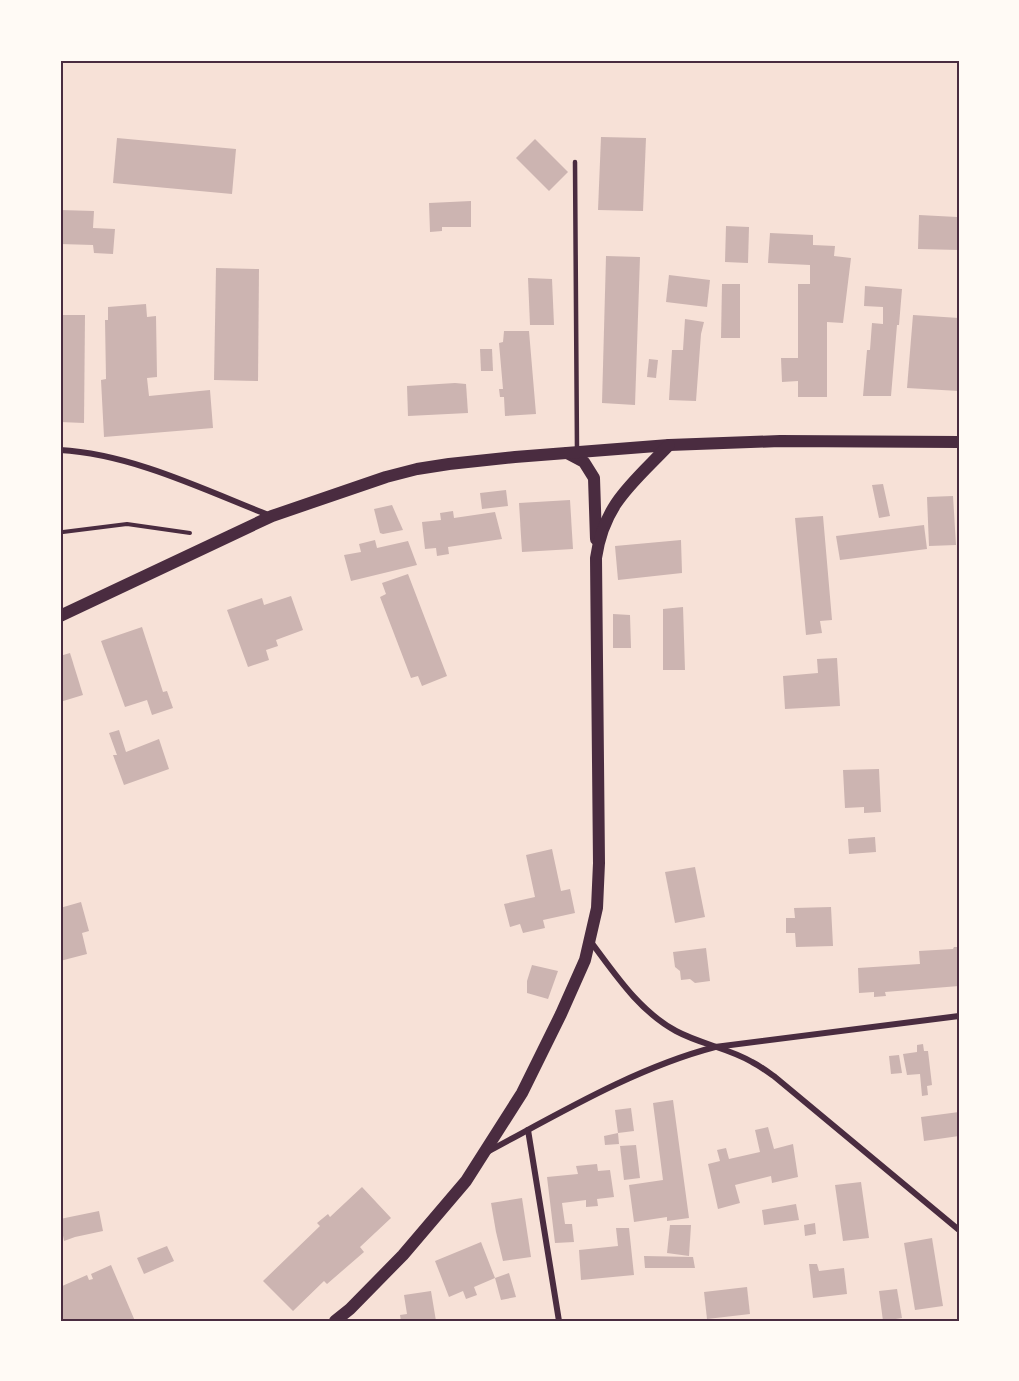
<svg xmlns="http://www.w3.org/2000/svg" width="1019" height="1381" font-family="'Noto Sans',sans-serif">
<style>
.building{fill:#ccb4b1}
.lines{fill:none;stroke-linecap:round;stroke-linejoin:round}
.path{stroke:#4a2c40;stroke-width:4}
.service{stroke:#4a2c40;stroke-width:4.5}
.minor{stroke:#4a2c40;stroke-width:6}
.secondary{stroke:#4a2c40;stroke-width:12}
.neatline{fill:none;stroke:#4a2c40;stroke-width:2}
</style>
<rect width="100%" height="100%" fill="#f7e1d7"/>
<g class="building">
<path d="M601,137L646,138L643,211L598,210Z"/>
<path d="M117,138L236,149L232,194L113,183Z"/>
<path d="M535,139L568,172L549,191L516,158Z"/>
<path d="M471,201V227H442V231L430,232L429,203Z"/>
<path d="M60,210L94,211L93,228L115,229L113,254L94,253L93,245L60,244Z"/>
<path d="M957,211H959V250L918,249L919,215L957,217Z"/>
<path d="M726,226L749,227L748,263L725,262Z"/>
<path d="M770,233L813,235V245L835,246L834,256L851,258L843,323L827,322V397H798V381L782,382L781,358H798V284H810V265L768,263Z"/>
<path d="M606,256L640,257L635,405L602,403Z"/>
<path d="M216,268L259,269L258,381L214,380Z"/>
<path d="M669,275L710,280L707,307L666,302Z"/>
<path d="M528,278L552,279L554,325H530Z"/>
<path d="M722,284H740V338H721Z"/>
<path d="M865,286L902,289L899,325H897L891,396H863L867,350H870L872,323L883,324V307L864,306Z"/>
<path d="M146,304L147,317L156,316L157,377L147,378L149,396L210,390L213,428L104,437L101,380L106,379L105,320H108V307Z"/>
<path d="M60,315H85L84,423L60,422Z"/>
<path d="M913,315L959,318V391L907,388Z"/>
<path d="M685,319L704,322L701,334L696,401L669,400L672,350H683Z"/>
<path d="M504,331H529L536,414L505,416L504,397H500L499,389H503L499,343L503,342Z"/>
<path d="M480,349H492L493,371H481Z"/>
<path d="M649,359L658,360L656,378L647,377Z"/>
<path d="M455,383L466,384L468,413L408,416L407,386Z"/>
<path d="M883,484L890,516L879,518L872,485Z"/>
<path d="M506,490L508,506L482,509L480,493Z"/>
<path d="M953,496L956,545L929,546L927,497Z"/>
<path d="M570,500L573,549L522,552L519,503Z"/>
<path d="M392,505L403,530L383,534L380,533L374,509Z"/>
<path d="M453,511L454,518L495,512L502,539L448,547L449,554L437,556L436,548L425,549L422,522L441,520L440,513Z"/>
<path d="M823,516L832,620L820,621L822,633L806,635L795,518Z"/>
<path d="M924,525L927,549L840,560L836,536Z"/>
<path d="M375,540L377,548L408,541L417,565L351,581L344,555L361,552L359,544Z"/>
<path d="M681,540L682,573L618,580L615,546Z"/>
<path d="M408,574L447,676L422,686L418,676L411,678L380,597L386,594L382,583Z"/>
<path d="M291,596L303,630L276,640L278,646L266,650L269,660L248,667L227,610L262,598L264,605Z"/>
<path d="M683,607L685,670H663V609Z"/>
<path d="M613,614L630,615L631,648H613Z"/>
<path d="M142,627L163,692L167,691L173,708L152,715L147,700L125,707L101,641Z"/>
<path d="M70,653L83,695L60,702V656Z"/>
<path d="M837,658L840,706L785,709L783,676L818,673L817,659Z"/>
<path d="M119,730L126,752L159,739L169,769L124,785L113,755H117L109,733Z"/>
<path d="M879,769L881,812L864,813V807L845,808L843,770Z"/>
<path d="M875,837L876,852L849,854L848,839Z"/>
<path d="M552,849L561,891L570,889L575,913L543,920L545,928L523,933L520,924L510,927L504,904L535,897L526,855Z"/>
<path d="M695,867L705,917L675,923L665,872Z"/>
<path d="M81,902L89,931L82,933L87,954L60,961V908Z"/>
<path d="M831,907L833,946L796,947L795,933H786V918H795L794,908Z"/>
<path d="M954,947H959V986L885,992L886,996L874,997V992L859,993L858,968L920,964L919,951L953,949Z"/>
<path d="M706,948L710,981L695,983L690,979L681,980L680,971L675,967L673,952Z"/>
<path d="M532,965L558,971L548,999L527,993V981Z"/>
<path d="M923,1044L924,1051H928L932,1085L927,1086L928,1095L922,1096L920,1074L907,1075L903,1054L917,1052V1045Z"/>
<path d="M899,1055L902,1073L891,1074L889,1056Z"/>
<path d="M673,1100L689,1218L667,1221V1217L634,1222L629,1185L663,1180L653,1103Z"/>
<path d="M631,1108L634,1131L618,1133L615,1110Z"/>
<path d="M959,1112V1136L924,1141L921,1117Z"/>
<path d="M768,1127L774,1149L793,1144L798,1177L772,1183L771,1176L735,1185L740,1203L718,1209L708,1164L720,1161L717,1150L726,1148L729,1159L760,1152L755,1130Z"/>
<path d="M618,1133L619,1144L605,1145L604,1136Z"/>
<path d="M636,1145L640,1178L624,1180L620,1146Z"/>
<path d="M597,1164L598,1171L610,1170L614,1197L597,1199L598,1206L586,1207V1200L562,1203L565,1224H572L574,1242L555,1243L547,1177L578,1174L576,1166Z"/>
<path d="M861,1182L869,1238L843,1241L835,1185Z"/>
<path d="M362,1187L391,1218L360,1247L364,1252L327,1284L324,1281L293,1311L263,1281L320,1226L317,1223L328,1214L330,1217Z"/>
<path d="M522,1198L531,1257L503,1261L496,1232L491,1203Z"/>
<path d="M796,1204L799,1220L764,1225L762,1210Z"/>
<path d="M99,1211L103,1231L75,1237L64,1241L60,1219Z"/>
<path d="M815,1223L816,1234L805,1236L804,1225Z"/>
<path d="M670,1225H691L689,1256L667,1253Z"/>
<path d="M616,1228H629L634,1275L581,1280L579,1250L618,1246Z"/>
<path d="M932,1238L943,1306L915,1310L904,1243Z"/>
<path d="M481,1242L495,1278L474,1287L477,1295L466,1299L463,1291L449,1297L435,1261Z"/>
<path d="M167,1246L174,1261L144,1274L137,1258Z"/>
<path d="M644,1256L693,1257L695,1268H645Z"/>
<path d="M809,1264H817L819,1271L844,1268L847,1294L813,1298Z"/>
<path d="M111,1265L135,1321H60V1287L87,1275L89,1280L93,1279L91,1274Z"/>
<path d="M509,1273L516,1297L501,1300L495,1278Z"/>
<path d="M747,1287L750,1314L707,1319L704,1292Z"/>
<path d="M897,1289L902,1318L883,1321L879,1291Z"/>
<path d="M431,1291L436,1321H401L400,1315L407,1314L404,1295Z"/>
</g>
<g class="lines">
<path class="path" d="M63,532L127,524L190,533"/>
<path class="service" d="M575,162L577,451"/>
<g class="minor">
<path d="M60,450C132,454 205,490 271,516"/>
<path d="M591,942C615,974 639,1011 676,1031C700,1044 728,1048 752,1062C760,1066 768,1072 775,1077L959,1230"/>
<path d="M528,1130L559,1321"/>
<path d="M487,1152C560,1113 635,1068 715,1047L959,1016"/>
</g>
<g class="secondary">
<path d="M567,453L584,462L594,478L596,539"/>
<path d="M60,616L272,516L386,477L417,469L449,464L515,457L669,445L780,441L959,442"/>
<path d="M335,1321L350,1309L403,1255L466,1181L522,1093L561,1014L585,960L597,908L599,863L596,558C604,503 633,483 669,445"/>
</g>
</g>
<rect width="1019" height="1381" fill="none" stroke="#fffaf5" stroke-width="123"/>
<rect x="62" y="62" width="896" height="1258" class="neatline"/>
</svg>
